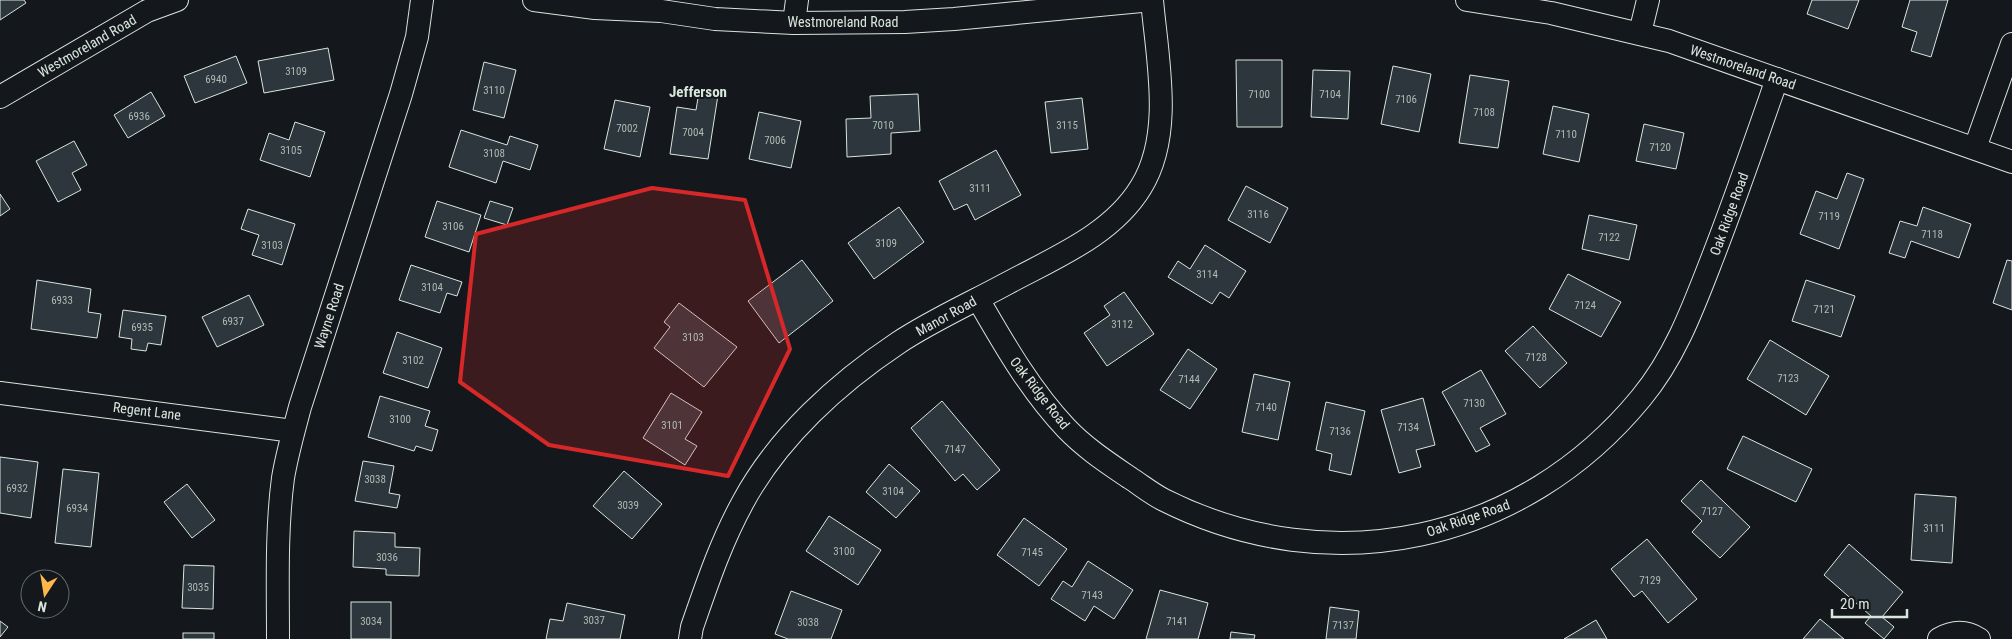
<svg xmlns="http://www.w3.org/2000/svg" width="2012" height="639" font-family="'Roboto Condensed',sans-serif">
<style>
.building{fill:#2c363c;stroke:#d8e6dc}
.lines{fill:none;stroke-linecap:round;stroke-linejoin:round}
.street-casing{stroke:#d8e6dc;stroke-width:24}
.street{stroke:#14181c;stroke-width:22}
.marked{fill:#d62828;fill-opacity:0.2;stroke:#d62828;stroke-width:4;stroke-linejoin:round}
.labels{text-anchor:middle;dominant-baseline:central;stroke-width:4;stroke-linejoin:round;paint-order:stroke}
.number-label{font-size:11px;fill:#adbab4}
.street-label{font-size:14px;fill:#d8e6dc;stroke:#14181c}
.neighbourhood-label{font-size:15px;font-weight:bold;fill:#d8e6dc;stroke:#14181c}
</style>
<rect width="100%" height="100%" fill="#14181c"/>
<g class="building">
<path d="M0,0H24L26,3L0,20Z"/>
<path d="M1812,0H1859L1848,29L1807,14Z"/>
<path d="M1910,0H1948L1931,57L1911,51L1917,32L1902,27Z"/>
<path d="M328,48L334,80L264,93L258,61Z"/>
<path d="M236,56L247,83L195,103L184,76Z"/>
<path d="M1236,60H1282V127H1237Z"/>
<path d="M484,62L516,70L504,118L473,110Z"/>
<path d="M1393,66L1431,74L1419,132L1381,124Z"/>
<path d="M1313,70L1350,71L1348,119L1311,117Z"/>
<path d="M1470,75L1509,81L1498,148L1459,143Z"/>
<path d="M151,92L165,116L128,138L114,115Z"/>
<path d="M699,92L718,95L708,159L670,154L677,107L696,110Z"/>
<path d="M918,94L920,131L891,133V154L847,157L846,119L871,118L870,96Z"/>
<path d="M1082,98L1088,149L1051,153L1045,102Z"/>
<path d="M615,100L650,107L640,157L604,149Z"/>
<path d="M1553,106L1589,114L1579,162L1543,154Z"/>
<path d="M759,112L801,121L791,168L749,159Z"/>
<path d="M295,122L325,132L310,177L260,160L269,133L289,140Z"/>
<path d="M1644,124L1684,133L1676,169L1636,161Z"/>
<path d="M461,130L507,145L510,136L538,145L530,170L503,161L496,183L449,167Z"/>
<path d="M74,141L87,165L72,173L81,190L58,202L36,161Z"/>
<path d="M996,150L1021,195L975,220L967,204L954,210L939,181Z"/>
<path d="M1847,173L1864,179L1839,249L1800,234L1816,191L1837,199Z"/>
<path d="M1246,186L1288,208L1270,243L1228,220Z"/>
<path d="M0,194L10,209L0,216Z"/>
<path d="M437,201L481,215L469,252L425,237Z"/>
<path d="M490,201L513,208L507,225L484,218Z"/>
<path d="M899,207L924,242L874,279L848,243Z"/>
<path d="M1923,207L1971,224L1959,258L1911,241L1905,258L1889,253L1900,221L1917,226Z"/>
<path d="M248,209L295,224L282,265L252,255L259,235L241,229Z"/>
<path d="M1589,215L1637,225L1629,260L1582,249Z"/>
<path d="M1205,245L1246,271L1229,298L1220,292L1212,304L1168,277L1178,261L1190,269Z"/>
<path d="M802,260L833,301L779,343L748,301Z"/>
<path d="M2007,260L2012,261V310L1993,303Z"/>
<path d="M411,265L462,282L457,296L447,293L440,313L399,300Z"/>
<path d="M1568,274L1621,302L1601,337L1549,309Z"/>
<path d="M37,280L91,289L88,312L101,314L97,338L31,329Z"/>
<path d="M1806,280L1855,296L1841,337L1792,321Z"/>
<path d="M1124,292L1154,334L1107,366L1084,333L1110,315L1104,306Z"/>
<path d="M249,295L264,325L217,347L202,317Z"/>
<path d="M679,303L737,347L704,387L654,348L670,327L664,322Z"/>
<path d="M123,310L166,316L161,345L148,343L146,351L131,349L132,339L119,337Z"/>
<path d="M1533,326L1567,363L1540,388L1505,351Z"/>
<path d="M397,332L442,348L428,388L383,373Z"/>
<path d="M1770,340L1829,376L1806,415L1747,379Z"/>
<path d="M1188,349L1217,369L1190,409L1160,390Z"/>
<path d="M1481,370L1506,414L1480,428L1490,445L1476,452L1442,392Z"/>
<path d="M1254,374L1290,382L1278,440L1242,432Z"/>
<path d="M671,393L702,412L685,439L697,446L685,465L643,438Z"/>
<path d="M380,396L430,411L425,426L438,430L432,451L416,446L414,451L368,437Z"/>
<path d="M1423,398L1435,445L1416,450L1421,467L1399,473L1381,410Z"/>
<path d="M942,401L1000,470L977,490L963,474L955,481L911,428Z"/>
<path d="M1326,402L1365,411L1351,475L1329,470L1332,454L1316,450Z"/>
<path d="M1743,436L1812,469L1796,502L1727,469Z"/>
<path d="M0,457L38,462L31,518L0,513Z"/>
<path d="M363,461L394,466L389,493L400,495L397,508L355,501Z"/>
<path d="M889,464L920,491L896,518L866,492Z"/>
<path d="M63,469L99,473L91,547L55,543Z"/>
<path d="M624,471L662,504L632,539L593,506Z"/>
<path d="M1701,480L1750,527L1720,558L1692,532L1702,521L1681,501Z"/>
<path d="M187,484L215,520L192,538L164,502Z"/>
<path d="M1915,494L1956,497L1952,563L1911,560Z"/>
<path d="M829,516L881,550L858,585L806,551Z"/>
<path d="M1024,518L1067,549L1039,586L997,555Z"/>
<path d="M354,531L395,533V547L420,548L419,576L386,575V569L353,567Z"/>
<path d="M1647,539L1697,599L1668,623L1642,591L1634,597L1611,569Z"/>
<path d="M1849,544L1903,592L1882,617L1894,627L1884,639L1865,623L1871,616L1824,575Z"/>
<path d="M1088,561L1133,590L1114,619L1094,606L1085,621L1051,599L1063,581L1072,587Z"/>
<path d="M184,565L214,566L213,609L182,608Z"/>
<path d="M1160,590L1208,603L1198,639H1146Z"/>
<path d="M791,591L842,610L831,639H788L775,634Z"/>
<rect x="351" y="602" width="40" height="37"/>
<path d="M567,603L625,615L620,639H546L550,619L563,621Z"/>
<path d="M1330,607L1359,611L1356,639H1326Z"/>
<path d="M1820,619L1844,639H1803Z"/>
<path d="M1596,620L1607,639H1564Z"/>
<path d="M0,621L8,627L0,637Z"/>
<path d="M1231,632L1255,635L1254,639H1230Z"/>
<rect x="183" y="633" width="31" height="6"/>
</g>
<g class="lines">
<defs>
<g id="street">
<path d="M534,0L595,8L661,11L715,19L794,23L905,22L954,19L1152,0"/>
<path d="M1467,0L1551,13L1669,41L2012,162"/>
<path d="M794,23L797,0"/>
<path d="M1640,33L1648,0"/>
<path d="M0,97L147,11L177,0"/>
<path d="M1975,148L2012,44"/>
<path d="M978,299C1004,344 1030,390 1066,428C1085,448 1108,463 1130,478C1141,485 1152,494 1164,500C1331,584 1523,542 1641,398C1675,357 1693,308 1712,259C1735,200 1756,139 1777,79"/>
<path d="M0,393L293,431"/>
<path d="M278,639C278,586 276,531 283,478C287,454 294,430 300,407L401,94L417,37L422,0"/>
<path d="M690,639L692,627C707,584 721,542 743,502C778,437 838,383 898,343C931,321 971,303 1006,284C1054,258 1112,235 1141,187C1174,134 1157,58 1152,0"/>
<path d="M1939,639C1953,631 1965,630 1979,639"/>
</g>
</defs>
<use href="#street" class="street-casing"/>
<use href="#street" class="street"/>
</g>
<path class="marked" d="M652,188L745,200L790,349L728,476L549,445L460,382L476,234Z"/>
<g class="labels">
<g class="number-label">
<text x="296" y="71">3109</text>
<text x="216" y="79">6940</text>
<text x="494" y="90">3110</text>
<text x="1259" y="94">7100</text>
<text x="1330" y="94">7104</text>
<text x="1406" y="99">7106</text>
<text x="1484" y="112">7108</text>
<text x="139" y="116">6936</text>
<text x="883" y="125">7010</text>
<text x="1067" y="125">3115</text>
<text x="627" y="128">7002</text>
<text x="693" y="132">7004</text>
<text x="1566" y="134">7110</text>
<text x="775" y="140">7006</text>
<text x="1660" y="147">7120</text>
<text x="291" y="150">3105</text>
<text x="494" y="153">3108</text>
<text x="980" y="188">3111</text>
<text x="1258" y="214">3116</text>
<text x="1829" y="216">7119</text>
<text x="453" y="226">3106</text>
<text x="1932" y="234">7118</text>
<text x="1609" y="237">7122</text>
<text x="886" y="243">3109</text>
<text x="272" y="245">3103</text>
<text x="1207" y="274">3114</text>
<text x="432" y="287">3104</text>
<text x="62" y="300">6933</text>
<text x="1585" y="305">7124</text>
<text x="1824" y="309">7121</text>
<text x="233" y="321">6937</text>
<text x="1122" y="324">3112</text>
<text x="142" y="327">6935</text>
<text x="693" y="337">3103</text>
<text x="1536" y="357">7128</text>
<text x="413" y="360">3102</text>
<text x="1788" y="378">7123</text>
<text x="1189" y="379">7144</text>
<text x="1474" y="403">7130</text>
<text x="1266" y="407">7140</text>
<text x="400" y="419">3100</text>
<text x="672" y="425">3101</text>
<text x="1408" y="427">7134</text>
<text x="1340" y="431">7136</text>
<text x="955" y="449">7147</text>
<text x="375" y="479">3038</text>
<text x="17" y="488">6932</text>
<text x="893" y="491">3104</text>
<text x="628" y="505">3039</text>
<text x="77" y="508">6934</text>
<text x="1712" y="511">7127</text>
<text x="1934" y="528">3111</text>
<text x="844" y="551">3100</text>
<text x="1032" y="552">7145</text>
<text x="387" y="557">3036</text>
<text x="1650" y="580">7129</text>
<text x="198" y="587">3035</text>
<text x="1092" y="595">7143</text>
<text x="594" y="620">3037</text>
<text x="371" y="621">3034</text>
<text x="1177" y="621">7141</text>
<text x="808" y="622">3038</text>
<text x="1343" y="625">7137</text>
</g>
<g class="street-label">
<text x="843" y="22">Westmoreland Road</text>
<text transform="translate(87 46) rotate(-30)">Westmoreland Road</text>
<text transform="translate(1743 67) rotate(19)">Westmoreland Road</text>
<text transform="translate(1729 214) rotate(-70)">Oak Ridge Road</text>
<text transform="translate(329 316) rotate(-72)">Wayne Road</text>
<text transform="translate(946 316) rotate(-29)">Manor Road</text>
<text transform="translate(1040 393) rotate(52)">Oak Ridge Road</text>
<text transform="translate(147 411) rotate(7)">Regent Lane</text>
<text transform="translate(1468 518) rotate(-19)">Oak Ridge Road</text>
</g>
<g class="neighbourhood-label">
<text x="698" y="92">Jefferson</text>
</g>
</g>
<g transform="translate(45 594) rotate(192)"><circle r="24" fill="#14181c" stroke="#626a69"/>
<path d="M0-4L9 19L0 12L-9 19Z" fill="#ffb74d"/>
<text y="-8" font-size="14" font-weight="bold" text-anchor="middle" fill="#d8e6dc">N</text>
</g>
<path d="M1832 609v8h75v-8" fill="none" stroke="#d8e6dc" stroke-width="2.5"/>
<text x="1840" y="609" font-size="15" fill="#d8e6dc" stroke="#14181c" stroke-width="4" paint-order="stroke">20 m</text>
</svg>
